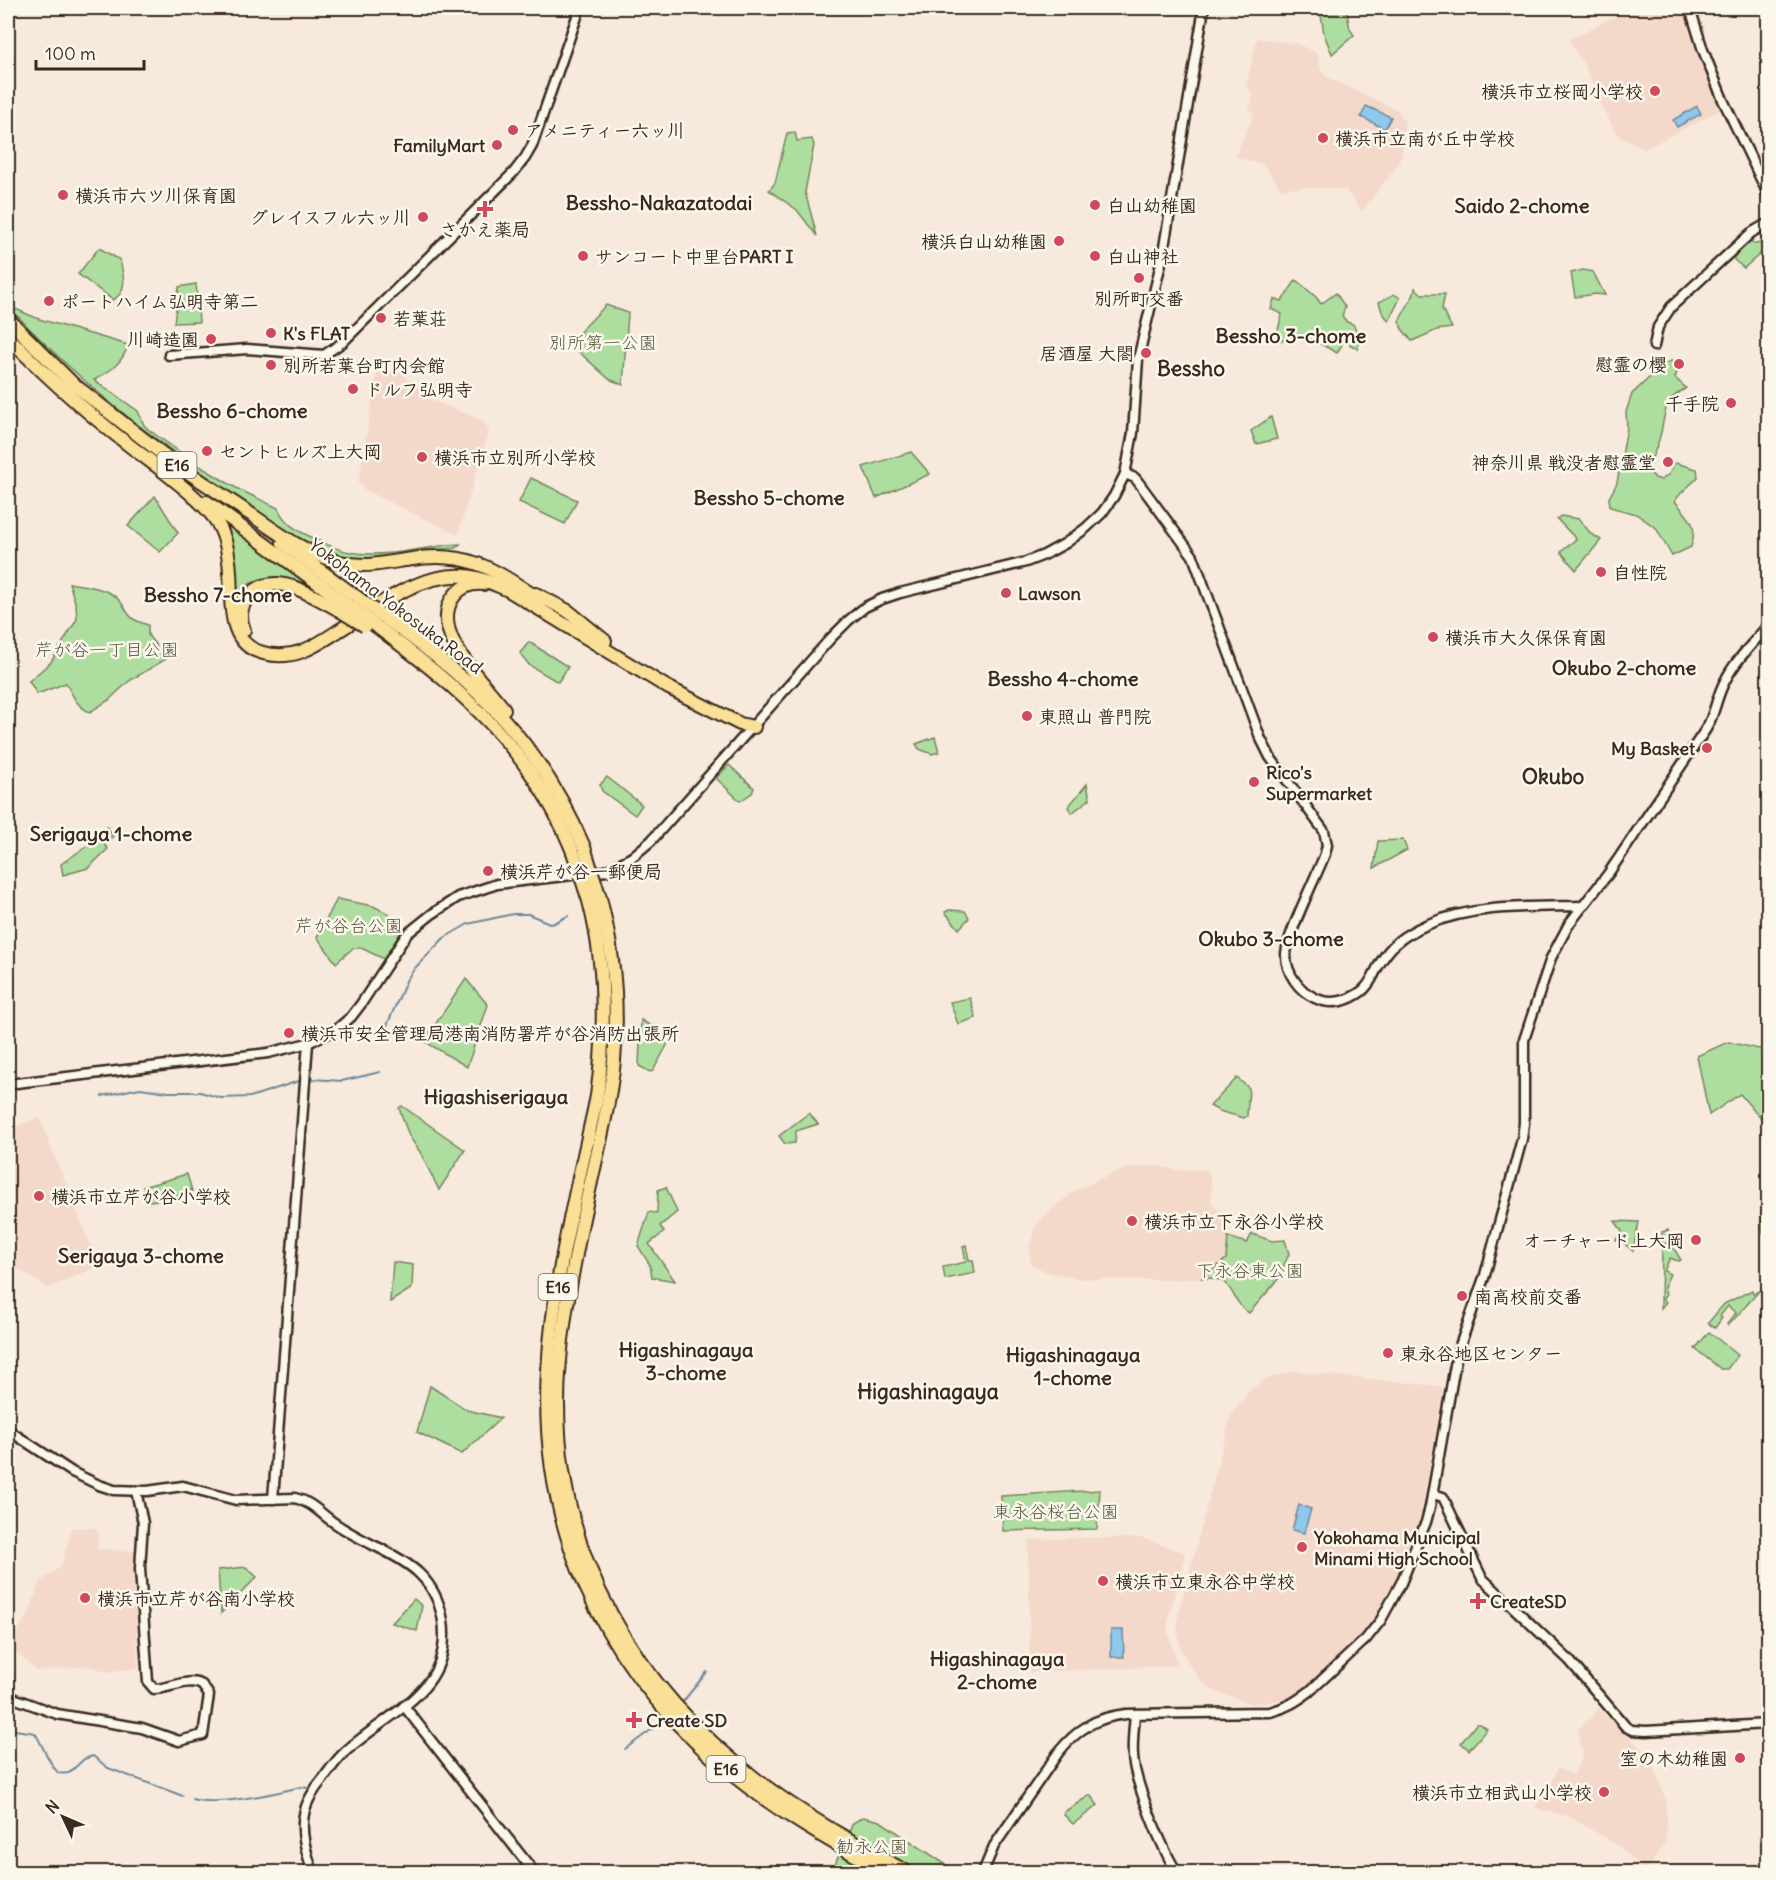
<svg xmlns="http://www.w3.org/2000/svg" width="1776" height="1880" font-family="Delius,'Klee One',sans-serif">
<style>
.built{fill:#f4d9cb}
.green{fill:#adde9f;stroke:#74845e;stroke-width:1.5}
.water{fill:#8ec8ed;stroke:#6d899a;stroke-width:1.5}
.lines{fill:none;stroke-linecap:round;stroke-linejoin:round}
.stream{stroke:#6d899a;stroke-width:2}
.minor-casing{stroke:#3b2a1e;stroke-width:13}
.highway-casing{stroke:#3b2a1e;stroke-width:16}
.minor{stroke:#fbf7ec;stroke-width:8}
.highway{stroke:#fadf96;stroke-width:12}
.highway-bridge-casing{stroke:#3b2a1e;stroke-width:16;stroke-linecap:butt}
.highway-bridge{stroke:#fadf96;stroke-width:12}
.poi-dot{fill:#d1495b;stroke:#fbf7ec;stroke-width:2}
.labels{text-anchor:middle;dominant-baseline:central;stroke-width:5;stroke-linejoin:round;paint-order:stroke}
.shield{fill:#fbf7ec;stroke:#75685c;stroke-width:1.5}
.shield-label{font-size:16px;font-weight:bold;fill:#3b2a1e}
.poi-label{font-size:18px;font-weight:bold;fill:#3b2a1e;stroke:#fbf7ec;text-anchor:start}
.park-label{font-size:18px;fill:#58573e;stroke:#fbf7ec}
.street-label{font-size:18px;fill:#3b2a1e;stroke:#fbf7ec}
.neighbourhood-label{font-size:20px;font-weight:bold;fill:#3b2a1e;stroke:#fbf7ec}
.quarter-label{font-size:21px;font-weight:bold;fill:#3b2a1e;stroke:#fbf7ec}
</style>
<rect width="100%" height="100%" fill="#f8e9dd"/>
<filter id="ink" filterUnits="userSpaceOnUse"><feTurbulence type="fractalNoise" baseFrequency=".0167" numOctaves="2"/><feDisplacementMap in="SourceGraphic" scale="12" xChannelSelector="R" yChannelSelector="G"/><feConvolveMatrix kernelMatrix="1 2 1 2 8 2 1 2 1" color-interpolation-filters="sRGB"/></filter>
<g filter="url(#ink)">
<g class="built">
<path d="M1631,8H1686L1706,73L1722,109L1645,149L1622,138L1615,131L1603,109L1583,62L1569,42L1570,39Z"/>
<path d="M1257,38L1297,44L1319,54L1318,58L1321,70L1327,77L1398,110L1405,123L1402,154L1396,168L1362,211L1346,190L1306,187L1281,189L1264,165L1235,157L1254,114L1249,111L1253,95L1246,86Z"/>
<path d="M377,372H400L434,401L482,420L489,430L458,535L366,491L358,483Z"/>
<path d="M39,1117L99,1266L48,1288L8,1262V1130Z"/>
<path d="M1157,1166L1178,1170L1208,1169L1212,1186L1211,1201L1224,1216L1228,1237L1226,1259L1202,1278L1170,1280L1083,1279L1049,1273L1031,1265L1029,1250L1035,1226L1054,1207L1076,1190L1104,1177L1127,1168Z"/>
<path d="M1292,1371L1440,1386L1443,1389L1424,1498L1416,1531L1402,1562L1400,1572L1381,1610L1364,1632L1301,1691L1283,1700L1254,1704L1218,1693L1202,1682L1188,1663L1180,1648L1177,1628L1179,1611L1231,1415L1248,1392L1264,1380Z"/>
<path d="M72,1528H95L98,1531V1549L134,1551L138,1668L105,1672L91,1666L36,1671L15,1651L16,1633L28,1615L40,1582L61,1566Z"/>
<path d="M1078,1538H1143L1185,1553L1168,1621V1632L1178,1666L1030,1672L1028,1540Z"/>
<path d="M1599,1709L1642,1749L1652,1762L1665,1798L1667,1816L1666,1841L1646,1872L1620,1847L1570,1817L1534,1808L1550,1786L1558,1768L1573,1775L1583,1756L1578,1730Z"/>
</g>
<g class="green">
<path d="M1320,8H1346L1350,29L1354,35L1332,54L1324,34Z"/>
<path d="M795,132L797,141L812,139L814,145L805,192L817,236L797,210L769,190L775,183L787,133Z"/>
<path d="M1750,241L1755,244L1768,242V247L1744,268L1734,260V257Z"/>
<path d="M99,248L120,260C123,274 129,291 113,300L78,274Z"/>
<path d="M1583,270L1593,272L1605,295L1596,294L1575,297L1571,273Z"/>
<path d="M1296,280L1316,297L1321,304L1336,293L1345,307L1342,316L1347,322L1353,324L1359,337L1358,349L1344,341L1337,353L1317,342L1314,344C1297,335 1293,337 1275,342L1282,314L1271,309L1274,299L1282,301Z"/>
<path d="M196,284L199,322L174,323L179,287Z"/>
<path d="M1415,288L1422,294H1445L1442,309L1452,328L1437,330L1412,341L1402,329L1399,321L1414,294Z"/>
<path d="M1394,294L1400,298L1389,321L1382,312L1379,302Z"/>
<path d="M606,305L628,313L623,385L609,379L569,343Z"/>
<path d="M8,306L39,319L128,345C123,363 109,372 94,380L138,411L144,425L149,430L184,455L181,457C119,413 60,362 8,306Z"/>
<path d="M1671,361L1677,362L1679,367L1675,378L1686,388C1664,402 1667,404 1662,427C1660,442 1653,456 1647,469L1655,478L1661,480L1669,474L1675,463L1697,469L1698,477C1690,486 1681,491 1675,501C1688,518 1699,522 1691,547L1672,556L1656,528L1636,514L1610,507L1609,498L1617,483L1627,428L1626,412L1632,394L1664,364Z"/>
<path d="M1271,417L1277,439L1256,444L1251,431Z"/>
<path d="M911,452L930,474L876,498L863,467Z"/>
<path d="M188,459L236,488L278,508C285,524 296,530 311,537C324,543 336,550 350,552C385,559 425,546 460,544L456,548C438,550 414,547 400,559L345,560L301,542L234,498L202,474Z"/>
<path d="M531,478L577,500L565,524L519,502Z"/>
<path d="M155,496L178,533L160,552L128,526Z"/>
<path d="M1561,516L1579,519L1591,534L1601,540L1576,570L1561,552L1576,539L1557,519Z"/>
<path d="M225,523L305,580L301,584C270,580 250,569 235,604C237,575 235,550 225,523Z"/>
<path d="M69,583C84,586 104,587 116,597C132,611 121,617 148,625V635L166,659L129,681L109,700L90,712C77,707 73,696 66,683L37,694L29,681L51,662L77,619L76,605Z"/>
<path d="M529,642L568,667L558,682L529,665L520,653Z"/>
<path d="M935,737L939,752L932,754L919,749L916,744Z"/>
<path d="M729,765L754,788L752,793L740,801L716,778Z"/>
<path d="M607,777L642,805L635,815L602,791L600,785Z"/>
<path d="M1087,784L1090,799L1072,813L1068,807Z"/>
<path d="M107,827L113,836L104,844L108,849L88,868L63,875L61,864L90,844Z"/>
<path d="M1403,840L1407,850L1374,868L1378,841Z"/>
<path d="M337,899L373,906L389,914L390,920L401,932L384,959L361,948H353L336,963L317,937Z"/>
<path d="M949,910L965,911L969,918L959,929L945,912Z"/>
<path d="M466,979L488,1005L467,1067L424,1041Z"/>
<path d="M970,998L976,1018L958,1024L950,1002Z"/>
<path d="M641,1020L671,1038L653,1071L650,1072L639,1066Z"/>
<path d="M1728,1042L1768,1051V1127L1740,1094L1709,1115L1697,1056Z"/>
<path d="M1237,1078L1249,1088L1247,1116L1244,1118L1219,1111L1210,1106Z"/>
<path d="M402,1106L465,1150L439,1190L420,1152L409,1136L399,1108Z"/>
<path d="M809,1113L818,1124L796,1131L795,1143L785,1144L779,1136Z"/>
<path d="M1768,1170V1240L1766,1241C1765,1237 1762,1232 1762,1227C1761,1217 1764,1178 1768,1170Z"/>
<path d="M187,1174L192,1191L168,1199L149,1201L143,1187Z"/>
<path d="M666,1187L677,1212L660,1226L664,1232L649,1244L675,1281L652,1277L650,1265L638,1246L649,1212L657,1213L658,1190Z"/>
<path d="M1615,1221L1639,1222L1633,1251L1621,1241L1616,1240L1622,1231Z"/>
<path d="M1668,1230L1670,1242L1681,1260L1678,1261L1670,1258L1664,1271L1670,1274L1664,1287L1666,1295L1663,1299L1666,1302L1661,1308L1662,1245L1669,1242L1668,1239L1662,1241V1232Z"/>
<path d="M1252,1234L1272,1241L1285,1240L1289,1254L1277,1281L1249,1313C1227,1299 1237,1276 1202,1278L1226,1259L1228,1237L1247,1243Z"/>
<path d="M966,1245L969,1260H973L975,1273L945,1279L943,1267L966,1262L963,1246Z"/>
<path d="M393,1262L413,1265L412,1288L390,1302Z"/>
<path d="M1752,1290L1753,1293L1759,1291L1728,1326L1727,1324L1736,1313L1728,1306L1720,1316L1722,1318L1715,1328L1708,1323L1724,1304Z"/>
<path d="M1709,1332L1738,1355L1727,1369H1721L1695,1349Z"/>
<path d="M430,1386L467,1410L501,1418L462,1454L417,1432Z"/>
<path d="M1100,1490L1097,1529L1003,1531L1001,1496Z"/>
<path d="M246,1567L257,1577L221,1613L218,1570Z"/>
<path d="M414,1599L422,1606L417,1631L392,1623Z"/>
<path d="M1476,1724H1480L1487,1729L1469,1750L1461,1743Z"/>
<path d="M1090,1795L1098,1805L1073,1824L1064,1815V1812Z"/>
<path d="M863,1817L880,1821L957,1872H836V1862L853,1823Z"/>
</g>
<g class="water">
<path d="M1366,106L1391,117L1385,129L1361,117Z"/>
<path d="M1697,106L1701,114L1677,127L1673,120Z"/>
<path d="M1299,1505L1311,1509L1304,1533L1292,1530Z"/>
<path d="M1111,1630H1123L1124,1657H1111Z"/>
</g>
<g class="lines">
<g class="stream">
<path d="M382,1037L407,979L415,968L444,938L468,924L513,914H528L552,924L568,916"/>
<path d="M102,1096L140,1088L168,1092H200L221,1098L250,1097L302,1080L313,1079L342,1081L380,1072"/>
<path d="M681,1704L707,1672"/>
<path d="M8,1729L35,1733C41,1742 52,1770 59,1773C62,1774 66,1773 69,1773L84,1759L93,1756L108,1768L183,1796"/>
<path d="M625,1749L666,1719"/>
<path d="M192,1799C218,1806 273,1794 300,1787L309,1788L335,1754"/>
</g>
<defs>
<g id="minor">
<path d="M1690,8L1703,50L1723,100L1768,194"/>
<path d="M1654,346L1658,327L1671,307L1751,233L1768,223"/>
<path d="M169,355L247,349L324,355L343,342L514,172L525,158L532,146L580,8"/>
<path d="M1125,474L1135,478L1139,483L1193,556L1260,737L1270,757L1324,831L1327,845L1325,854C1317,875 1286,936 1286,955C1286,973 1299,991 1315,998C1331,1006 1349,1001 1362,991C1371,984 1373,975 1379,965C1391,944 1404,935 1426,925C1475,904 1531,907 1583,906"/>
<path d="M8,1016V1022"/>
<path d="M8,1084L268,1053L308,1043L337,1029L351,1017L361,1004L407,934L432,914L458,897L497,884L606,871L632,857L651,841L830,639L849,620L865,607L882,599L900,593L1026,562L1044,555L1066,543L1086,528L1102,513L1114,496L1125,474L1128,459L1133,433L1138,359L1162,259L1204,8"/>
<path d="M8,1430L72,1472L99,1485L114,1490L147,1491L183,1486L236,1500L295,1498C312,1502 320,1513 333,1522C346,1531 359,1538 373,1545C409,1562 436,1578 443,1621C453,1691 390,1711 346,1751C337,1759 330,1769 323,1779C315,1788 306,1802 304,1814C300,1833 307,1855 313,1872"/>
<path d="M1433,1494L1443,1497L1482,1578L1569,1660L1626,1727L1632,1730L1646,1731L1768,1724"/>
<path d="M273,1499L308,1043"/>
<path d="M8,1696L57,1714L142,1728L179,1741L203,1735L209,1695L202,1685C189,1677 169,1689 154,1689L148,1682L140,1569L143,1523L136,1491"/>
<path d="M404,1706L534,1872"/>
<path d="M1135,1714C1134,1727 1132,1742 1133,1756C1134,1781 1163,1851 1177,1872"/>
<path d="M983,1872L994,1846L1058,1753C1076,1730 1096,1717 1126,1714L1270,1712C1286,1708 1297,1701 1310,1691L1366,1639L1381,1620L1401,1583L1426,1522L1430,1507L1457,1354L1485,1275L1522,1139L1524,1123V1040L1551,958L1569,924L1608,874L1706,729C1716,712 1716,697 1725,681C1735,660 1754,643 1768,625"/>
</g>
<g id="highway">
<path d="M8,319L72,383L174,463"/>
<path d="M8,337C53,384 101,425 154,464"/>
<path d="M148,459C167,475 207,503 218,524C226,538 229,556 230,572C232,600 226,644 263,653C297,662 319,643 346,626C381,603 421,573 465,576C480,577 494,584 508,590L667,687L740,724L754,727"/>
<path d="M169,460C197,478 225,497 252,515C279,534 308,555 340,562C366,569 388,562 412,559C470,550 496,571 542,601"/>
<path d="M207,502L348,605"/>
<path d="M283,543L358,598"/>
<path d="M483,584C472,583 461,587 454,596C427,632 484,682 504,709"/>
<path d="M536,594L568,611L605,641"/>
<path d="M385,618C476,682 540,743 584,847"/>
<path d="M376,626C463,691 531,748 573,852"/>
<path d="M244,630C240,620 239,609 247,599C271,566 313,596 339,610"/>
<path d="M600,898C614,952 619,1005 614,1061C608,1117 592,1173 581,1228C570,1285 558,1344 558,1403C558,1559 635,1687 757,1780C804,1816 856,1844 907,1872"/>
<path d="M589,901C606,966 606,1030 597,1096C578,1186 553,1278 548,1370C539,1525 600,1658 715,1760C766,1805 826,1839 885,1872"/>
</g>
</defs>
<use href="#minor" class="minor-casing"/>
<use href="#highway" class="highway-casing"/>
<use href="#minor" class="minor"/>
<use href="#highway" class="highway"/>
<defs>
<g id="highway-bridge">
<path d="M358,598L385,618"/>
<path d="M348,605L376,626"/>
<path d="M339,610L365,626"/>
<path d="M584,847L600,898"/>
<path d="M573,852L589,901"/>
</g>
</defs>
<use href="#highway-bridge" class="highway-bridge-casing"/>
<use href="#highway-bridge" class="highway-bridge"/>
</g>
</g>
<g class="poi-dot">
<circle cx="1655" cy="91" r="6"/>
<circle cx="513" cy="130" r="6"/>
<circle cx="1323" cy="138" r="6"/>
<circle cx="497" cy="145" r="6"/>
<circle cx="63" cy="195" r="6"/>
<circle cx="1095" cy="205" r="6"/>
<path d="M482 200h6v6h6v6h-6v6h-6v-6h-6v-6h6z"/>
<circle cx="423" cy="217" r="6"/>
<circle cx="1059" cy="241" r="6"/>
<circle cx="583" cy="256" r="6"/>
<circle cx="1095" cy="256" r="6"/>
<circle cx="1139" cy="278" r="6"/>
<circle cx="49" cy="301" r="6"/>
<circle cx="381" cy="318" r="6"/>
<circle cx="271" cy="333" r="6"/>
<circle cx="211" cy="339" r="6"/>
<circle cx="1146" cy="353" r="6"/>
<circle cx="1679" cy="364" r="6"/>
<circle cx="271" cy="365" r="6"/>
<circle cx="353" cy="389" r="6"/>
<circle cx="1731" cy="403" r="6"/>
<circle cx="207" cy="451" r="6"/>
<circle cx="422" cy="457" r="6"/>
<circle cx="1668" cy="462" r="6"/>
<circle cx="1601" cy="572" r="6"/>
<circle cx="1006" cy="593" r="6"/>
<circle cx="1433" cy="637" r="6"/>
<circle cx="1027" cy="716" r="6"/>
<circle cx="1707" cy="748" r="6"/>
<circle cx="1254" cy="782" r="6"/>
<circle cx="488" cy="871" r="6"/>
<circle cx="289" cy="1033" r="6"/>
<circle cx="39" cy="1196" r="6"/>
<circle cx="1132" cy="1221" r="6"/>
<circle cx="1696" cy="1240" r="6"/>
<circle cx="1462" cy="1296" r="6"/>
<circle cx="1388" cy="1353" r="6"/>
<circle cx="1302" cy="1547" r="6"/>
<circle cx="1103" cy="1581" r="6"/>
<circle cx="85" cy="1598" r="6"/>
<path d="M1475 1592h6v6h6v6h-6v6h-6v-6h-6v-6h6z"/>
<path d="M631 1711h6v6h6v6h-6v6h-6v-6h-6v-6h6z"/>
<circle cx="1740" cy="1758" r="6"/>
<circle cx="1604" cy="1792" r="6"/>
</g>
<g class="labels">
<g class="shield">
<rect x="157.5" y="452" width="39" height="26" rx="4.5"/>
<rect x="538.5" y="1274" width="39" height="26" rx="4.5"/>
<rect x="706.5" y="1756" width="39" height="26" rx="4.5"/>
</g>
<g class="shield-label">
<text x="177" y="465">E16</text>
<text x="558" y="1287">E16</text>
<text x="726" y="1769">E16</text>
</g>
<g class="poi-label">
<text x="1643" y="91" text-anchor="end">横浜市立桜岡小学校</text>
<text x="525" y="130">アメニティー六ッ川</text>
<text x="1335" y="138">横浜市立南が丘中学校</text>
<text x="485" y="145" text-anchor="end">FamilyMart</text>
<text x="75" y="195">横浜市六ツ川保育園</text>
<text x="1107" y="205">白山幼稚園</text>
<text x="411" y="217" text-anchor="end">グレイスフル六ッ川</text>
<text x="485" y="229" text-anchor="middle">さかえ薬局</text>
<text x="1047" y="241" text-anchor="end">横浜白山幼稚園</text>
<text x="595" y="256">サンコート中里台PART I</text>
<text x="1107" y="256">白山神社</text>
<text x="1139" y="298" text-anchor="middle">別所町交番</text>
<text x="61" y="301">ポートハイム弘明寺第二</text>
<text x="393" y="318">若葉荘</text>
<text x="283" y="333">K's FLAT</text>
<text x="199" y="339" text-anchor="end">川崎造園</text>
<text x="1134" y="353" text-anchor="end">居酒屋 大閤</text>
<text x="1667" y="364" text-anchor="end">慰霊の櫻</text>
<text x="283" y="365">別所若葉台町内会館</text>
<text x="365" y="389">ドルフ弘明寺</text>
<text x="1719" y="403" text-anchor="end">千手院</text>
<text x="219" y="451">セントヒルズ上大岡</text>
<text x="434" y="457">横浜市立別所小学校</text>
<text x="1656" y="462" text-anchor="end">神奈川県 戦没者慰霊堂</text>
<text x="1613" y="572">自性院</text>
<text x="1018" y="593">Lawson</text>
<text x="1445" y="637">横浜市大久保保育園</text>
<text x="1039" y="716">東照山 普門院</text>
<text x="1695" y="748" text-anchor="end">My Basket</text>
<text x="1266" y="772">Rico's<tspan x="1266" dy="21">Supermarket</tspan></text>
<text x="500" y="871">横浜芹が谷一郵便局</text>
<text x="301" y="1033">横浜市安全管理局港南消防署芹が谷消防出張所</text>
<text x="51" y="1196">横浜市立芹が谷小学校</text>
<text x="1144" y="1221">横浜市立下永谷小学校</text>
<text x="1684" y="1240" text-anchor="end">オーチャード上大岡</text>
<text x="1474" y="1296">南高校前交番</text>
<text x="1400" y="1353">東永谷地区センター</text>
<text x="1314" y="1537">Yokohama Municipal<tspan x="1314" dy="21">Minami High School</tspan></text>
<text x="1115" y="1581">横浜市立東永谷中学校</text>
<text x="97" y="1598">横浜市立芹が谷南小学校</text>
<text x="1490" y="1601">CreateSD</text>
<text x="646" y="1720">Create SD</text>
<text x="1728" y="1758" text-anchor="end">室の木幼稚園</text>
<text x="1592" y="1792" text-anchor="end">横浜市立相武山小学校</text>
</g>
<g class="park-label">
<text x="603" y="342">別所第一公園</text>
<text x="107" y="649">芹が谷一丁目公園</text>
<text x="349" y="925">芹が谷台公園</text>
<text x="1250" y="1270">下永谷東公園</text>
<text x="1056" y="1511">東永谷桜台公園</text>
<text x="872" y="1846">勧永公園</text>
</g>
<g class="street-label">
<text transform="translate(396 606) rotate(37)">Yokohama Yokosuka Road</text>
</g>
<g class="neighbourhood-label">
<text x="659" y="202">Bessho-Nakazatodai</text>
<text x="1522" y="205">Saido 2-chome</text>
<text x="1291" y="335">Bessho 3-chome</text>
<text x="232" y="410">Bessho 6-chome</text>
<text x="769" y="497">Bessho 5-chome</text>
<text x="218" y="594">Bessho 7-chome</text>
<text x="1624" y="667">Okubo 2-chome</text>
<text x="1063" y="678">Bessho 4-chome</text>
<text x="111" y="833">Serigaya 1-chome</text>
<text x="1271" y="938">Okubo 3-chome</text>
<text x="496" y="1096">Higashiserigaya</text>
<text x="141" y="1255">Serigaya 3-chome</text>
<text x="686" y="1349">Higashinagaya<tspan x="686" dy="23">3-chome</tspan></text>
<text x="1073" y="1354">Higashinagaya<tspan x="1073" dy="23">1-chome</tspan></text>
<text x="997" y="1658">Higashinagaya<tspan x="997" dy="23">2-chome</tspan></text>
</g>
<g class="quarter-label">
<text x="1191" y="368">Bessho</text>
<text x="1553" y="776">Okubo</text>
<text x="928" y="1391">Higashinagaya</text>
</g>
</g>
<rect width="1776" height="1880" fill="none" stroke="#fbf7ec" stroke-width="30"/>
<rect x="15" y="15" width="1746" height="1850" fill="none" stroke="#3b2a1e" stroke-width="2" filter="url(#ink)"/>
<g transform="translate(63 1817) rotate(314)" stroke="#fbf7ec" stroke-width="4.5" paint-order="stroke">
<path d="M0-4.5L10 22L0 15L-10 22Z" fill="#3b2a1e"/>
<text y="-9" font-size="16" font-weight="bold" text-anchor="middle" fill="#3b2a1e">N</text>
</g>
<path d="M36 60v9h108v-9" fill="none" stroke="#3b2a1e" stroke-width="3"/>
<text x="45" y="60" font-size="18" fill="#3b2a1e" stroke="#fbf7ec" stroke-width="4.5" paint-order="stroke">100 m</text>
</svg>
